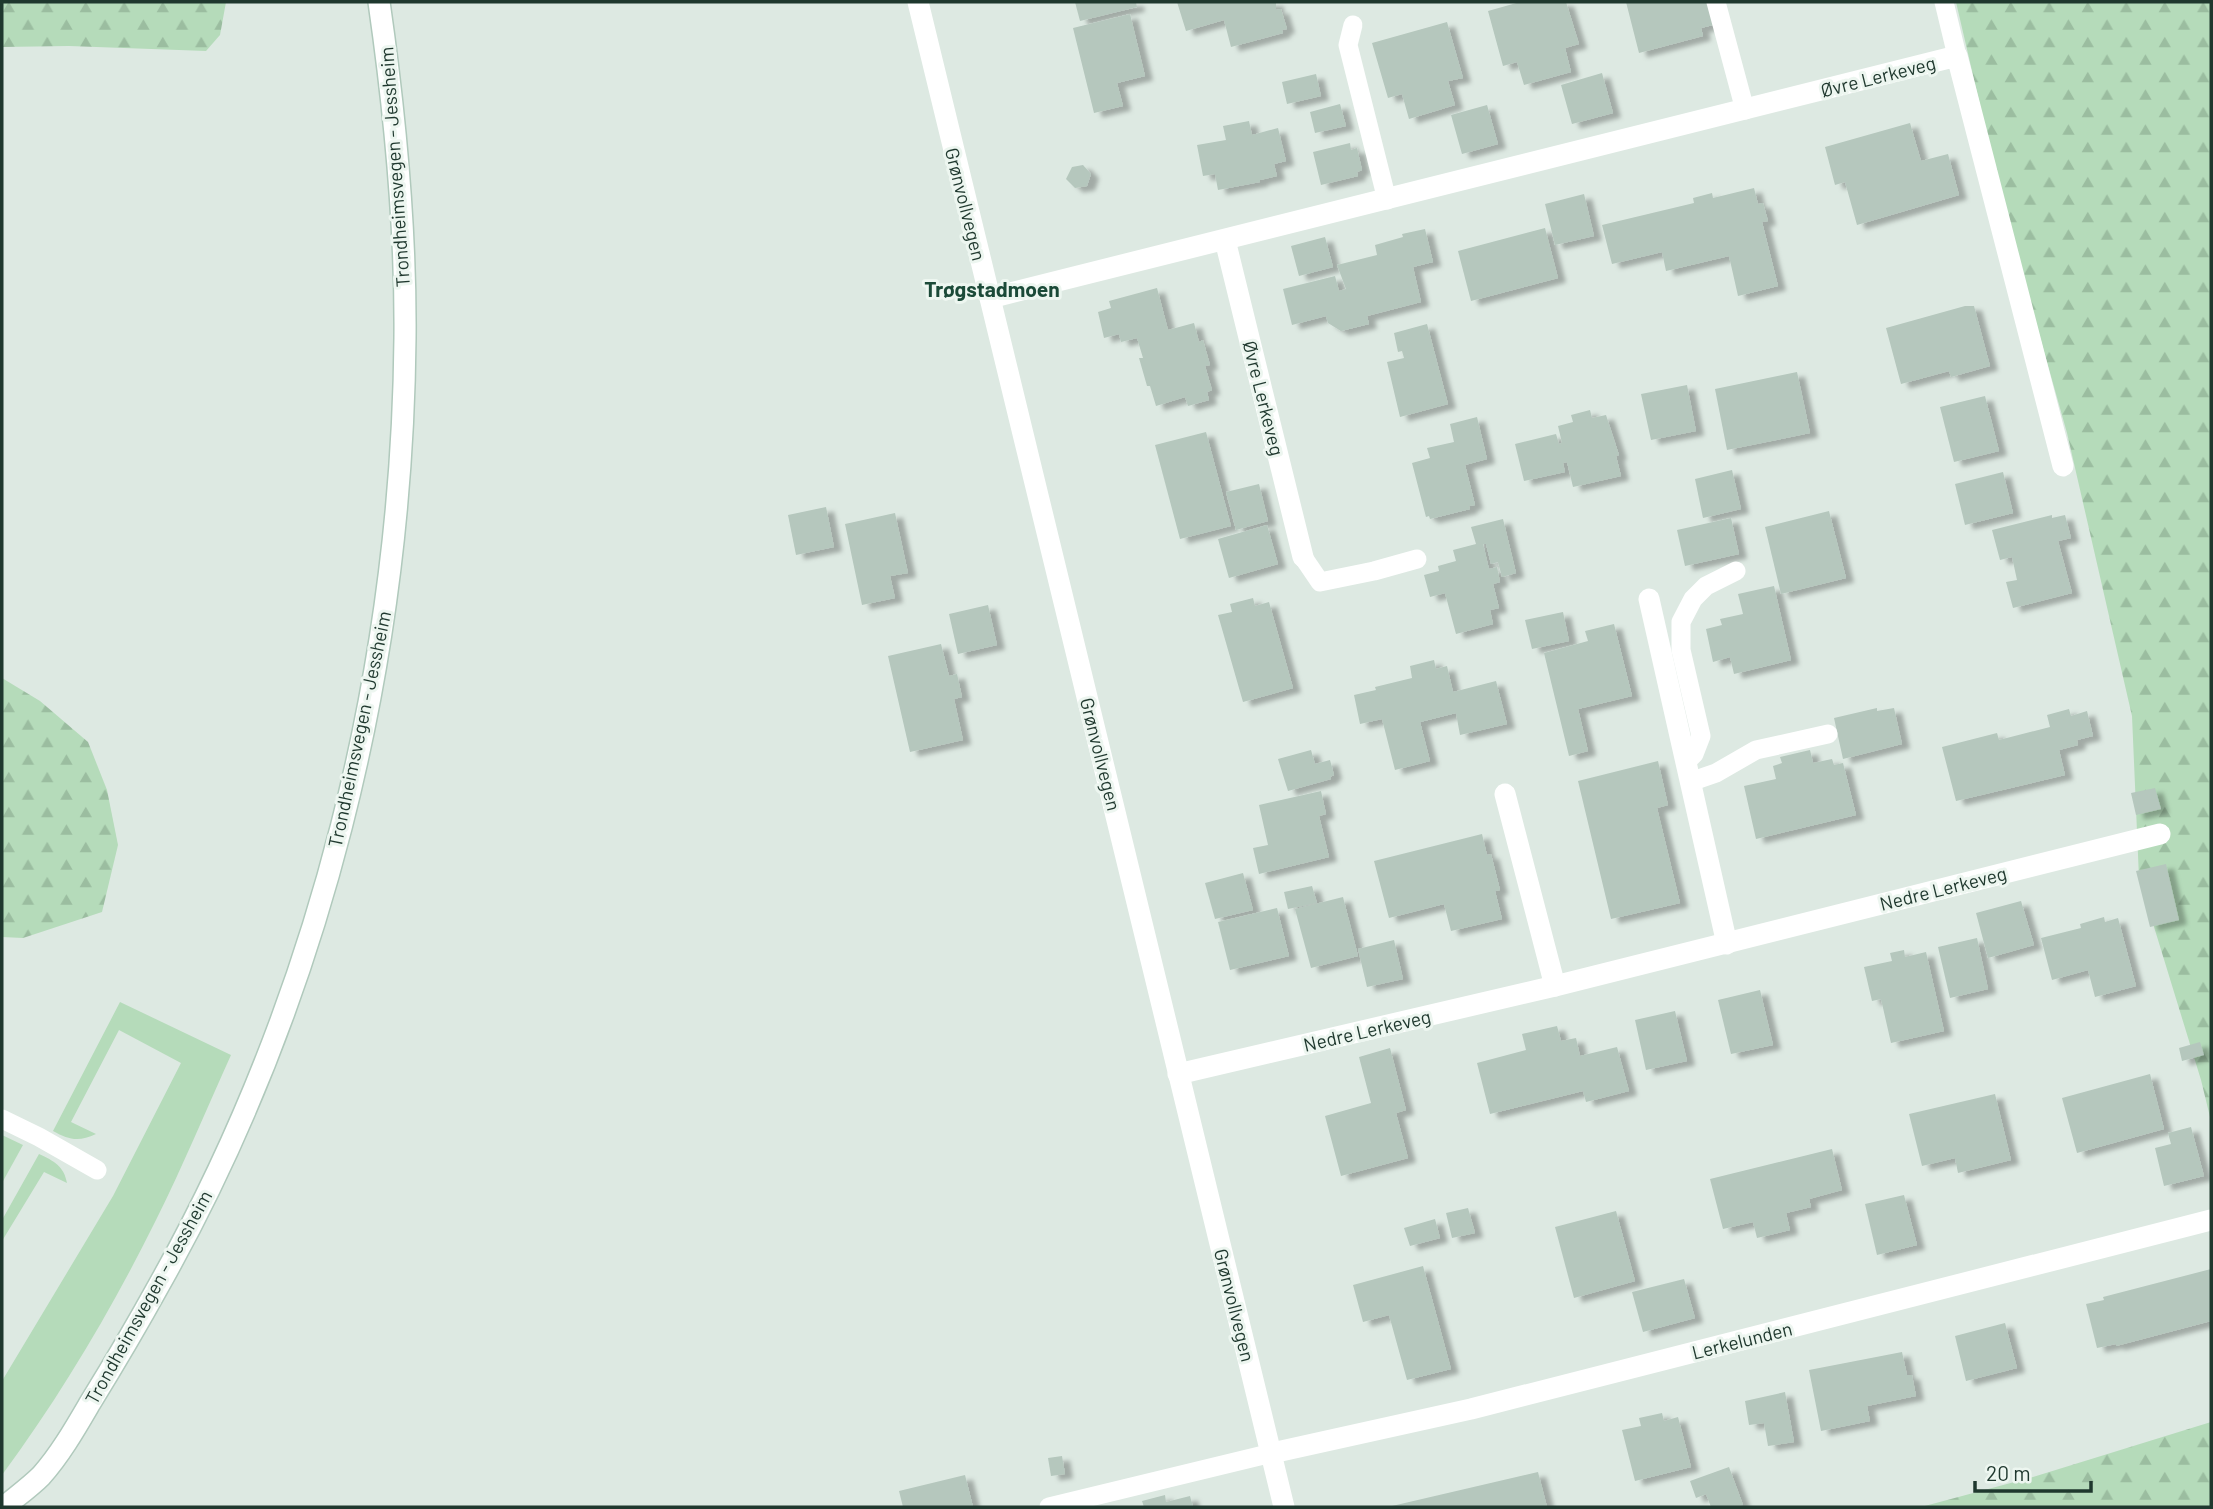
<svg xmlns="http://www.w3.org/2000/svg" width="2213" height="1509" font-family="Barlow,sans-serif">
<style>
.green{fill:#b5dbba}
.forest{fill:url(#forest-firs)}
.building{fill:#b5c7bd;filter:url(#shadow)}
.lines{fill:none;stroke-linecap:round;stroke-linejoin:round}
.secondary-casing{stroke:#b0c9bc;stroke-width:24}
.service{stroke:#fff;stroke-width:19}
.minor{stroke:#fff;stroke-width:21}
.secondary{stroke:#fff;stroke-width:21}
.labels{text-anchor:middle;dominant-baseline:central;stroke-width:6;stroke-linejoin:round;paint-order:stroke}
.street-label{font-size:19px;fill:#1f382e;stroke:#edf6f0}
.neighbourhood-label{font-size:21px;font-weight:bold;fill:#1b4a38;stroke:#edf6f0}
</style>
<defs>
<pattern id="forest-firs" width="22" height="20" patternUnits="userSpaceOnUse" patternTransform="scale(1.75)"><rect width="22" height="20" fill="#b5dbba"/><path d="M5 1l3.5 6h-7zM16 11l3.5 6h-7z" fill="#9bbda0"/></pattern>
<filter id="shadow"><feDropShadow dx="8" dy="4.5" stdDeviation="2" flood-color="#0004"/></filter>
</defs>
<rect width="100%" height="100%" fill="#dde9e2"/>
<g class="green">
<path d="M120,1002L231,1055C206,1110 183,1166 156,1220C112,1309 61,1395 2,1475V1381L113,1196L181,1063L119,1030L71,1122L96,1134C79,1142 69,1140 53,1131Z"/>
<path d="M2,1135L23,1145L2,1183Z"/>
<path d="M39,1154C54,1161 64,1166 67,1183L44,1172L2,1241V1220Z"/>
</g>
<g class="forest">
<path d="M2,2H226L220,35L206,51L69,46L2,47Z"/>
<path d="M1956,2H2211V1121L2201,1080L2139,878L2132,716L2067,433L2005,213Z"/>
<path d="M2,678L40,701L88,742L107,790L118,845L102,912L23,938L2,937Z"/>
<path d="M2211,1422V1507H1921L2033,1477Z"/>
</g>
<g class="building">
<path d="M1075,2H1136L1137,7L1080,21Z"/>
<path d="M1177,2H1276V10L1281,9L1287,29L1282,30L1283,33L1231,47L1224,20L1186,31Z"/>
<path d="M1520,2H1566L1579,44L1565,48L1571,72L1524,85L1517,62L1503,66L1488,11Z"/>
<path d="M1626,2H1707L1713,25L1701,28L1703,36L1639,53Z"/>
<path d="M1130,14L1145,76L1117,83L1123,106L1094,113L1073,28Z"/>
<path d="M1447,22L1463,78L1448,81L1455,105L1409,119L1402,94L1388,98L1372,43Z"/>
<path d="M1602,73L1613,113L1572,124L1561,85Z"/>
<path d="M1316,74L1321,96L1287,104L1282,82Z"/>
<path d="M1340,104L1346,126L1315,133L1310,112Z"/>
<path d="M1487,105L1498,144L1462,154L1451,115Z"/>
<path d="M1249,121L1252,135L1278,128L1286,161L1274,164L1277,176L1260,180V182L1218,190L1215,174L1203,176L1197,145L1226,140L1223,126Z"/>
<path d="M1910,123L1921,161L1948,154L1959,195L1857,225L1845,182L1835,185L1825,147Z"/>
<path d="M1350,143L1351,150L1357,148L1362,170L1357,172L1358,176L1321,185L1313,152Z"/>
<path d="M1083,165L1091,174L1087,186L1075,188L1066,179L1072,167Z"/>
<path d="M1754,188L1758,204L1763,203L1768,221L1762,222L1778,286L1738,296L1729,256L1666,271L1662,252L1612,264L1602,225L1694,203L1693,198L1712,193L1713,198Z"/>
<path d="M1584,194L1594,236L1555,245L1545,204Z"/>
<path d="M1545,228L1558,278L1471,301L1458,251Z"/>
<path d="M1425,229L1433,262L1413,267L1421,302L1367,316L1369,324L1341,331L1328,323L1326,316L1292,325L1283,289L1335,276L1339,291L1346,289L1337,265L1377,255L1375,245L1403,237L1402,234Z"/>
<path d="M1325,237L1333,267L1299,276L1291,246Z"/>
<path d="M1157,288L1168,330L1194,323L1199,342L1203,340L1210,365L1205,366L1212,390L1207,392L1209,400L1188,406L1185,397L1156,406L1150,386H1147L1139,358H1143L1137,338L1121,342L1119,334L1104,338L1098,312L1111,308L1109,301Z"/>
<path d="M1965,306H1974L1990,366L1951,377L1949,371L1901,384L1886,328Z"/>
<path d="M1427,324L1448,404L1400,417L1387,362L1404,358L1402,351L1398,352L1394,333Z"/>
<path d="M1797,372L1810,433L1727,450L1715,389Z"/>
<path d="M1687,385L1696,431L1651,440L1641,394Z"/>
<path d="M1985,396L1999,451L1954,462L1940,407Z"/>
<path d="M1590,410L1592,418L1606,415L1619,455L1616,456L1621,476L1573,487L1567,462L1563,463L1565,472L1524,481L1515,444L1556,434L1559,444L1562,443L1558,426L1573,422L1571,415Z"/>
<path d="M1477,417L1487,459L1465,465L1475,505L1469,506L1470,509L1430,519L1429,516L1426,517L1412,463L1430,458L1427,448L1454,442L1450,424Z"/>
<path d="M1206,432L1231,526L1180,539L1155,445Z"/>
<path d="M1732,470L1741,509L1703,518L1695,479Z"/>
<path d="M2003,472L2013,513L1965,525L1955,484Z"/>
<path d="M1259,484L1268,521L1236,530L1226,492Z"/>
<path d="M826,507L834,547L796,555L788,515Z"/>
<path d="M1829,511L1846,578L1781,594L1765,527Z"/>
<path d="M895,513L908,573L890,576L895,598L862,605L845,524Z"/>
<path d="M2052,515V518L2065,515L2071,538L2058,541L2072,593L2013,608L2006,582L2017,580L2012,557L2000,560L1992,530Z"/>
<path d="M1731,518L1739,554L1685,566L1677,530Z"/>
<path d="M1503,519L1516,573L1502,577L1498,562L1491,564L1486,544H1483L1489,569L1497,567L1500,582L1493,584L1499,608L1490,610L1493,624L1456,634L1445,593L1430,597L1424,575L1439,571L1438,566L1456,561L1453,550L1476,544L1471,527Z"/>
<path d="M1267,525L1278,564L1229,578L1218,539Z"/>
<path d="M1774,586L1791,660L1734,674L1730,657L1713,662L1706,629L1722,625L1720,619L1743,614L1738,594Z"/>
<path d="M1253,598L1255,606L1269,602L1293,688L1243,702L1218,615L1232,612L1230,604Z"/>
<path d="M988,605L997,645L958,654L949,614Z"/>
<path d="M1563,612L1569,641L1532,649L1525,620Z"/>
<path d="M1614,624L1632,696L1578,709L1588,751L1569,756L1544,653L1588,641L1585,631Z"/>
<path d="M941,644L949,676L957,674L962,697L954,699L963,740L910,752L888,656Z"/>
<path d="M1434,660L1436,669L1447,666L1453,692L1496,681L1507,724L1460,735L1456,713L1420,722L1430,761L1395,770L1382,719L1360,724L1354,695L1376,690L1375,687L1412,678L1410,666Z"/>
<path d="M1877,708V711L1894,708L1902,744L1843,759L1834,718Z"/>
<path d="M2069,709L2071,716L2087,711L2093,736L2077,740L2078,745L2059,750L2065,775L1956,801L1942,747L1997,733L1999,740L2050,727L2047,715Z"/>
<path d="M1311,750L1315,764L1330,760L1334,775L1330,777L1331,779L1288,791L1278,759Z"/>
<path d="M1810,750L1813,763L1832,759L1834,765L1843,763L1856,815L1756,839L1744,786L1776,779L1773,766L1782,763L1780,757Z"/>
<path d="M1658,761L1668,805L1657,808L1680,903L1611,919L1578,781Z"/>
<path d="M2155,788L2161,809L2136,815L2131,793Z"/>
<path d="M1321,791L1326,814L1319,816L1329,857L1259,874L1253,848L1268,845L1259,805Z"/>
<path d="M1482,834L1487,855L1491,854L1500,890L1495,891L1502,919L1451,931L1444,904L1389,918L1374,861Z"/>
<path d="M2166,864L2179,920L2150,927L2136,871Z"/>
<path d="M1243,873L1253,910L1215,919L1205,883Z"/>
<path d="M1312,886L1317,903L1288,909L1284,892Z"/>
<path d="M1343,897L1358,956L1311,968L1295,909Z"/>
<path d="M2021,901L2034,945L1988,958L1976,913Z"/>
<path d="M1277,908L1289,956L1230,970L1218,922Z"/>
<path d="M2104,917L2105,922L2118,918L2136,986L2095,997L2088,970L2052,980L2041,938L2081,928L2080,924Z"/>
<path d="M1977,938L1988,989L1950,998L1938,947Z"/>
<path d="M1394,940L1403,979L1367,987L1358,949Z"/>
<path d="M1904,950L1905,957L1926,952L1944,1031L1891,1043L1881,999L1872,1001L1864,967L1892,961L1890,953Z"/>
<path d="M1760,990L1773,1045L1731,1054L1718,1000Z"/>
<path d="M1675,1011L1687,1061L1646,1070L1635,1020Z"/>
<path d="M1557,1026L1561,1041L1576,1038L1580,1056L1617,1047L1629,1091L1586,1102L1583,1091L1490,1114L1477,1063L1526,1050L1522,1034Z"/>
<path d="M2200,1042L2204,1055L2182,1061L2179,1048Z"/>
<path d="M1390,1048L1406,1110L1396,1113L1408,1158L1341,1176L1325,1116L1371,1103L1359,1057Z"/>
<path d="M2150,1074L2164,1129L2077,1153L2062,1098Z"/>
<path d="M1995,1094L2011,1160L1958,1173L1955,1158L1922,1166L1909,1114Z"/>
<path d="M2191,1127L2204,1176L2164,1186L2155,1148L2171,1144L2168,1133Z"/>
<path d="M1832,1149L1842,1190L1809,1199L1811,1207L1786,1213L1790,1230L1757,1238L1753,1222L1723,1229L1710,1179Z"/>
<path d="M1904,1195L1917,1245L1877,1255L1865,1204Z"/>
<path d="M1468,1208L1475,1233L1452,1238L1446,1213Z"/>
<path d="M1616,1211L1635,1281L1574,1298L1555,1227Z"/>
<path d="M1435,1219L1440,1238L1410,1246L1404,1228Z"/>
<path d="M1423,1266L1451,1369L1407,1380L1389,1315L1363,1322L1353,1285Z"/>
<path d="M2211,1269V1321L2116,1346V1344L2097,1348L2086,1304L2104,1300L2103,1297Z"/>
<path d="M1684,1279L1695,1318L1643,1332L1632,1292Z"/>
<path d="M2005,1323L2017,1368L1966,1381L1955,1336Z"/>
<path d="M1902,1352L1907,1375H1912L1916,1396L1867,1406L1870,1421L1821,1431L1809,1370Z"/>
<path d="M1785,1392L1794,1442L1768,1446L1764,1423L1749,1425L1745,1401Z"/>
<path d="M1662,1413L1664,1421L1678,1417L1691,1467L1635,1481L1622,1430L1641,1426L1639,1418Z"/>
<path d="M1062,1456L1065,1474L1051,1476L1048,1458Z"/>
<path d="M1729,1467L1743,1505L1711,1507L1706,1494L1696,1498L1690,1481Z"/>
<path d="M1538,1472L1547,1507H1392V1506Z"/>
<path d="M965,1475L973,1507H903L899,1491Z"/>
<path d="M1165,1495L1166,1502L1190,1496L1193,1507H1144L1142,1501Z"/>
</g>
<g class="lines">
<defs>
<path id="secondary" d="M4,1507C16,1497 30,1487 41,1476C60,1455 76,1427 90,1403C114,1364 137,1325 159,1285C320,999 402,665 405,338C406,225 395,113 379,2"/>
</defs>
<use href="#secondary" class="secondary-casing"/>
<g class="service">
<path d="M1716,2L1745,110"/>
<path d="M1944,2L1957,56"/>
<path d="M1353,25L1348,45L1387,200"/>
<path d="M1303,557L1320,582L1374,571L1417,559"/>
<path d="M1686,762L1694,754L1701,736L1681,650V622L1693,599L1706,586L1736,571"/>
<path d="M1690,782L1716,773L1756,750L1828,734"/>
<path d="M2,1119L39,1137L97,1170"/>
<path d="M1049,1507L1272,1453"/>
</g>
<g class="minor">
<path d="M918,2L1284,1507"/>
<path d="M1225,240L1303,557"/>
<path d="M990,298L1957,56L2063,466"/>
<path d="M1649,599L1727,944"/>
<path d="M1505,794L1555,986"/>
<path d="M1178,1074L1555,986L2160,834"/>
<path d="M1272,1453L1471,1409L2211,1220"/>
</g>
<use href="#secondary" class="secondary"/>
</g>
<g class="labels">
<g class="street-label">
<text transform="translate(1878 76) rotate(-14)">Øvre Lerkeveg</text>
<text transform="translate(394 167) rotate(-94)">Trondheimsvegen - Jessheim</text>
<text transform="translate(966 204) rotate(76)">Grønvollvegen</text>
<text transform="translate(1264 398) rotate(76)">Øvre Lerkeveg</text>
<text transform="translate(359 729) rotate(-78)">Trondheimsvegen - Jessheim</text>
<text transform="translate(1101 754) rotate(76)">Grønvollvegen</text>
<text transform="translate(1943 888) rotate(-14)">Nedre Lerkeveg</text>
<text transform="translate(1367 1030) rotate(-13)">Nedre Lerkeveg</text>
<text transform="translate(148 1297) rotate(-61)">Trondheimsvegen - Jessheim</text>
<text transform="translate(1235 1305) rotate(76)">Grønvollvegen</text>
<text transform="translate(1742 1340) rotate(-14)">Lerkelunden</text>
</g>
<g class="neighbourhood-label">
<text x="992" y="288">Trøgstadmoen</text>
</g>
</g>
<rect width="2213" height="1509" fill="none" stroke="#1f382e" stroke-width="7"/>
<path d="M1975 1481v10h116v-10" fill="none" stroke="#1f382e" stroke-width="3.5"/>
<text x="1986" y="1481" font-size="21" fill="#1f382e" stroke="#edf6f0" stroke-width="5" paint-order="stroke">20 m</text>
</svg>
